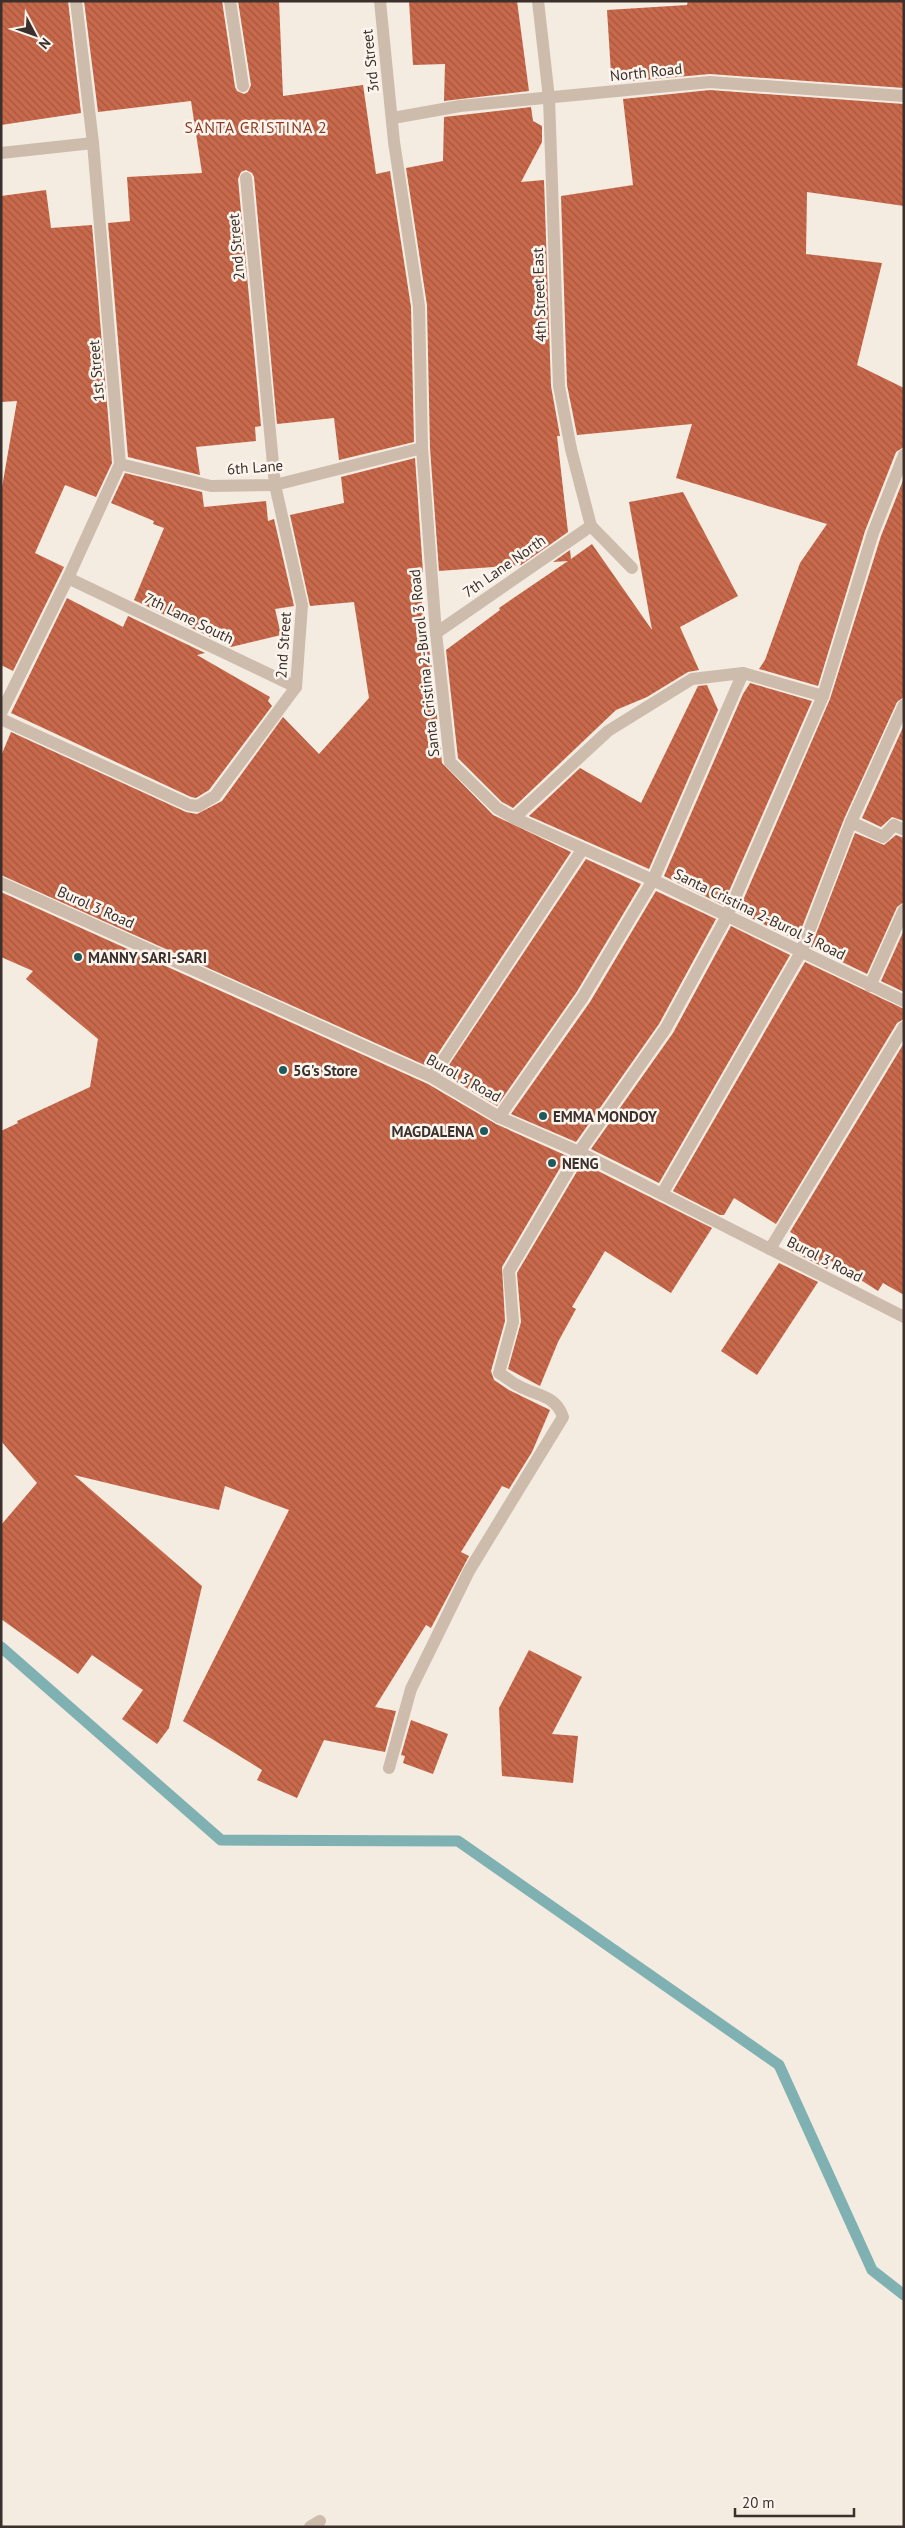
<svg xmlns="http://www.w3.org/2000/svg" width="905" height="2528" font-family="'PT Sans',sans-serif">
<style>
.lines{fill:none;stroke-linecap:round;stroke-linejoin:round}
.stream{stroke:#7fb0b2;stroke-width:11}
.building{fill:url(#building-back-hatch)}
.minor{stroke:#cdbbac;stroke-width:12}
.poi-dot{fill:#1f5a5e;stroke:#fbf5ee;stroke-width:2}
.labels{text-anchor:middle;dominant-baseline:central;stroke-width:5;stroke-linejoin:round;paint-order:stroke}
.street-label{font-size:15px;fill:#3b302b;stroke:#fbf5ee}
.poi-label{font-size:15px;font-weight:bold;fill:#3b302b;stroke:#fbf5ee;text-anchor:start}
.neighbourhood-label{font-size:16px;letter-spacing:1px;fill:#8c3b22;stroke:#fbf5ee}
</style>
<defs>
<pattern id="building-back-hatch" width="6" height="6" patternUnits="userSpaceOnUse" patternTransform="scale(1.25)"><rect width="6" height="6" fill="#c8694b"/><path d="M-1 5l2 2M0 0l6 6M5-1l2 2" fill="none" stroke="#a4573f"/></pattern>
</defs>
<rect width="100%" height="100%" fill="#f4ebe1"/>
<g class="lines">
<path class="stream" d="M1,1647L221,1840L458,1841L779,2065L872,2270L904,2295"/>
</g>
<g class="building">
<path d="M1,1H68L81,113L1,125Z"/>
<path d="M84,1H222L235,87L237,91L244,94L248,92L251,85L238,1H279L283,96L363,85L376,174L390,171L411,307L414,442L339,460L334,418L277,424L254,177L252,173L246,170L241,172L238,179L261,426L255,427L256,441L196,447L200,475L128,457L108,223L130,221L127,177L202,173L191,101L98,112Z"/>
<path d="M409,1H517L529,91L444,101L445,64L413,65Z"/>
<path d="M688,1H904V88L710,74L621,82L620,73H611L607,10L687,5Z"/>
<path d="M710,90L904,104V206L807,192L806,254L882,263L857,365L904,388V447L896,452L865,531L818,686L759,669L765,660L800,563L827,524L676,478L692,424L577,435L567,385L561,196L633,185L623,99Z"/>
<path d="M531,107L533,121L542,126V142L521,182L544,180L551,386L560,436H557L568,532L521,565L439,571L430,448L427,305L406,168L443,161L444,117Z"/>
<path d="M46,190L51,228L92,225L112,463L96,497L65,485L35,553L64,567L13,671L1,665V493L17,401L1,402V196Z"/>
<path d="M415,458L423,572L417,573L431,661L442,763L493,815L571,852L429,1067L1,875V756L11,732L186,812L197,814L222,801L283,717L319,754L369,698L354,602L310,606L290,515L344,503L341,477Z"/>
<path d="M125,473L202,492L204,507L266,501L268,521L274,519L294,606L275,609L281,635L231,647L134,600L164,528L153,524L154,521L111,503Z"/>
<path d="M904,478V697L897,702L844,819L797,940L738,912L830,699L881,536Z"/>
<path d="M683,492L738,596L680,627L699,670L688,672L647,697L616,710L513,808L502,802L458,758L446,650L500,610L499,608L568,561L553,562L570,550L571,559L592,544L652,630L629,502Z"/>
<path d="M67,598L123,627L128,616L205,653L197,655L270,697L268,701L272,706L209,790L196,798L191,797L11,713Z"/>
<path d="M750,683L812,701L723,905L664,876L743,694Z"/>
<path d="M707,685L718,710L649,869L529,816L580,768L641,803L698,686Z"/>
<path d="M904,725V821L892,817L881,827L862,818Z"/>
<path d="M855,833L884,845L896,835L904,838V902L897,907L867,974L811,947Z"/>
<path d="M586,859L641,884L576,993L497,1106L443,1074Z"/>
<path d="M656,891L716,919L659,1024L576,1142L511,1114L590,1002Z"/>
<path d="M1,892L428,1084L496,1124L567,1156L502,1267L505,1321L491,1371L494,1380L509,1390L550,1410L532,1452L509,1489L502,1486L461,1552L469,1556L431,1628L426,1625L375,1707L396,1711L385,1752L324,1740L297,1798L257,1780L262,1770L183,1721L289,1510L225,1486L219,1510L74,1475L202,1586L169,1728L157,1744L122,1719L143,1690L92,1655L78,1674L1,1619V1525L37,1483L1,1441V1131L18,1123L17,1121L90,1087L98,1039L26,979L33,971L1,957Z"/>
<path d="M731,926L790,955L659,1183L591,1149L673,1033Z"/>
<path d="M904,930V992L881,981Z"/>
<path d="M805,962L904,1009V1019L897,1023L776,1224L734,1198L724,1215H720L673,1191Z"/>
<path d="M904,1043V1295L883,1283L878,1291L831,1261L827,1269L788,1249L797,1236L790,1232Z"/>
<path d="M582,1163L712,1228L671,1293L605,1251L572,1307L576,1309L558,1342L540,1386L508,1369L521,1322L517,1273Z"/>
<path d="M779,1263L818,1282L757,1375L721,1351Z"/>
<path d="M529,1650L582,1677L552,1734L578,1736L573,1783L502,1776L499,1708Z"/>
<path d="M411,1720L448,1734L433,1774L403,1763L405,1756L401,1755Z"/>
</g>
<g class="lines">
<g class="minor">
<path d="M230,1L243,86"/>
<path d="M380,1L394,142L419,306L422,448L436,633L450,762L497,808L514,818L653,880L904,1001"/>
<path d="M538,1L549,98L559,386L571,449L591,526L632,568"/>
<path d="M393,118L460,106L710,82L904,96"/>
<path d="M1,153L93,143"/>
<path d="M120,464L211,486L275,485L422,448"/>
<path d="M68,578L296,687"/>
<path d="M436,633L591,526"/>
<path d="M1,713L68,578L120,464L93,143L76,1"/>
<path d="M1,719L189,805L198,806L215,796L296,687L302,605L275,485L246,178"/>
<path d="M514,818L608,731L692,679L743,673L823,696"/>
<path d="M851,822L883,837L894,825L904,830"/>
<path d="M1,883L432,1077L499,1117L579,1152L904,1317"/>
<path d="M870,986L904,910"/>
<path d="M432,1077L582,850"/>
<path d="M499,1117L583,997L653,880L743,673"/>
<path d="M662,1194L801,952L851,822L904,705"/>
<path d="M770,1249L904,1027"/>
<path d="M389,1768L411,1689L469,1571L563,1417C556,1395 537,1396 519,1386C512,1383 506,1377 499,1373L513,1322L509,1271L579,1152L666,1028L727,916L823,696L873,533L904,455"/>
<path d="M310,2527L320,2521"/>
</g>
</g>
<g class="poi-dot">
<circle cx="78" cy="957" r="5"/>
<circle cx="283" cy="1070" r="5"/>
<circle cx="543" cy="1116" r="5"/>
<circle cx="484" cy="1131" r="5"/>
<circle cx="552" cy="1163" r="5"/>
</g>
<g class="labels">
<g class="street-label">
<text transform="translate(370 61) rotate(-96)">3rd Street</text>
<text transform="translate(646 72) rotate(-6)">North Road</text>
<text transform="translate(236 247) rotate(-95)">2nd Street</text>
<text transform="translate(539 295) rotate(-92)">4th Street East</text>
<text transform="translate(96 371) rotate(-95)">1st Street</text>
<text transform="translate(255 467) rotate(-4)">6th Lane</text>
<text transform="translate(504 566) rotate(-35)">7th Lane North</text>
<text transform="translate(189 618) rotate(26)">7th Lane South</text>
<text transform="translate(283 645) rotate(-86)">2nd Street</text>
<text transform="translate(424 663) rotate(-96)">Santa Cristina 2-Burol 3 Road</text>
<text transform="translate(96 907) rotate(24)">Burol 3 Road</text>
<text transform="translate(760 914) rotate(26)">Santa Cristina 2-Burol 3 Road</text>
<text transform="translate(464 1078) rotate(29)">Burol 3 Road</text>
<text transform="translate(825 1259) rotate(27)">Burol 3 Road</text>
</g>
<g class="poi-label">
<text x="88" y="957">MANNY SARI-SARI</text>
<text x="293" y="1070">5G's Store</text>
<text x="553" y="1116">EMMA MONDOY</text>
<text x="474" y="1131" text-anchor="end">MAGDALENA</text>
<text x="562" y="1163">NENG</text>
</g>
<g class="neighbourhood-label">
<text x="256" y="127">SANTA CRISTINA 2</text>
</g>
</g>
<rect width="905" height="2528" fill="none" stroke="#3b302b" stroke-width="5"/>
<g transform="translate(35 35) rotate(131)" stroke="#fbf5ee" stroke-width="4" paint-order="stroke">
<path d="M0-4L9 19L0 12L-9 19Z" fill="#3b302b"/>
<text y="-8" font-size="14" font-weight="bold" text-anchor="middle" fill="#3b302b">N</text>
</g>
<path d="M735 2508v8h119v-8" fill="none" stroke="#3b302b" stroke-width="2.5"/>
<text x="742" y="2508" font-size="15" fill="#3b302b" stroke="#fbf5ee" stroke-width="4" paint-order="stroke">20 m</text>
</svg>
